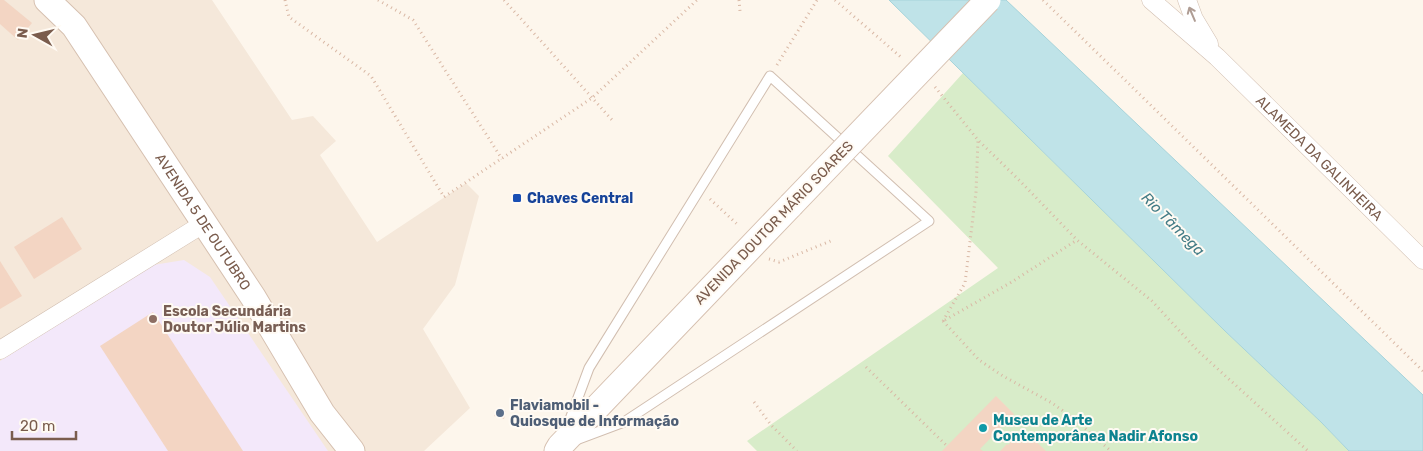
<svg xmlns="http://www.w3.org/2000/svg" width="1423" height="451" font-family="Rubik,sans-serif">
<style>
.residential{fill:#f5e8da}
.education{fill:#f3e8fa}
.green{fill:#d8ecc9}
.water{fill:#bfe3e8;stroke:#a5d3da}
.building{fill:#f3d5c3}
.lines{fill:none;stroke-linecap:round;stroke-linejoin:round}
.lane-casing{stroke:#d1beb0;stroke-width:11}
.street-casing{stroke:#d1beb0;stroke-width:19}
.secondary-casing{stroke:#d6c0b0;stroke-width:27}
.path{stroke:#d9b8a5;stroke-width:3;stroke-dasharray:1 4;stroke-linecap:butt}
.lane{stroke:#fff;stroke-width:9}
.street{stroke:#fff;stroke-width:18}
.secondary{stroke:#fff;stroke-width:25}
.secondary-bridge-casing{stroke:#d6c0b0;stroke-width:27;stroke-linecap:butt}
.secondary-bridge{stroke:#fff;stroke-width:25}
.oneway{stroke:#af9d94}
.transit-dot{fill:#1a4fb4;stroke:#fffaf3;stroke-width:2}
.education-dot{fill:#8d6e63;stroke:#fffaf3;stroke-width:2}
.service-dot{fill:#5c6f8a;stroke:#fffaf3;stroke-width:2}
.culture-dot{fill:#0f9aa8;stroke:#fffaf3;stroke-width:2}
.labels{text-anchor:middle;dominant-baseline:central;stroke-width:4;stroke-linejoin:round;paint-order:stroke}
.street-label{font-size:14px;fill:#7a5c4d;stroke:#fffaf3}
.transit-label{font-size:14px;font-weight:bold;fill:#164399;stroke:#fffaf3;text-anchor:start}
.education-label{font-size:14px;font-weight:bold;fill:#785e54;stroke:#fffaf3;text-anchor:start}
.service-label{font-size:14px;font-weight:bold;fill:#4e5e75;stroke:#fffaf3;text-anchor:start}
.culture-label{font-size:14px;font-weight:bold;fill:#0d838f;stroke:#fffaf3;text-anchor:start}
.water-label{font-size:15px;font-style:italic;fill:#437c86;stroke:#fffaf3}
</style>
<rect width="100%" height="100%" fill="#fdf6ec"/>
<path class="residential" d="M0,0H212L292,120L313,116L336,141L320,155L377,242L466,183L479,196L455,285L423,329L470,408L424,451H0Z"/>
<path class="education" d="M184,260L210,277L328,451H0V361L153,265Z"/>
<path class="green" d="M963,73L1225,331L1321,422L1349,451H757L747,441L998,268L888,156Z"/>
<path class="water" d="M889,0H1006L1423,395V451H1349L1321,422L1225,331Z"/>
<g class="building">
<path d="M0,0H4L32,23L18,40L0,24Z"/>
<path d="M62,217L82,249L34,279L14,247Z"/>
<path d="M0,261L22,296L0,309Z"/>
<path d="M153,312L243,451H168L100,346Z"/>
<path d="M996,396L1014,414L980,449L983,451H942Z"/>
<path d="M497,408L506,411L504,419L494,416Z"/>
<path d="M1023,429L1046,451H1000L1007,444L1008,445Z"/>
</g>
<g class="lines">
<defs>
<path id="lane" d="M770,76L929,221L624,422L560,446L589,368Z"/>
<g id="street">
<path id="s1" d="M1151,0L1217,57L1423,260"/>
<path d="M1187,0L1194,19L1209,44"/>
<path d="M0,350L203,224"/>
</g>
<g id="secondary">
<path id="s2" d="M47,0L74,26L253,297L322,413L352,451"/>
<path d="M557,451L560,446L791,205"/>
</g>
</defs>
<use href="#lane" class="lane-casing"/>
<use href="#street" class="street-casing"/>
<use href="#secondary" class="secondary-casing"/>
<g class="path">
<path d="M285,0L289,17L371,76L444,197L592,98L697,0"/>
<path d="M378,0L413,20L502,159"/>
<path d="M504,0L613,121"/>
<path d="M739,0L740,11"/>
<path d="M835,0L902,58"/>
<path d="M1043,0L1423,371"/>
<path d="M777,65L817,0"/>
<path d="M935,87L978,140L1020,181L1077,240L1152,301L1198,351L1308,451"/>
<path d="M710,199L737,224"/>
<path d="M769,259L779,262L833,240"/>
<path d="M945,320L1010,283L1077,240"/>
<path d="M943,321L979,360L1003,376L1052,403L1073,418L1111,451"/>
<path d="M943,321L965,283L976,192L978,140"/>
<path d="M866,367L947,446"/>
<path d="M754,402L771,425L797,451"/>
</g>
<use href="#lane" class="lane"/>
<use href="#street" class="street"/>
<use href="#secondary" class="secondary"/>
<defs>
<path id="secondary-bridge" d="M791,205L988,0"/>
</defs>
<use href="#secondary-bridge" class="secondary-bridge-casing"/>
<use href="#secondary-bridge" class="secondary-bridge"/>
</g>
<defs><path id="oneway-shaft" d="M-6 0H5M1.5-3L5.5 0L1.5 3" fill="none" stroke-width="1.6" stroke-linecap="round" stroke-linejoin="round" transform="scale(1.25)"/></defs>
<use class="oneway" href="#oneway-shaft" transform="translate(1192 14) rotate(-113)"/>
<rect class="transit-dot" x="512" y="193" width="10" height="10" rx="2.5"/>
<circle class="education-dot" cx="153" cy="319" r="5"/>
<circle class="service-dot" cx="500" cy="413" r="5"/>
<circle class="culture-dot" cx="983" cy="428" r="5"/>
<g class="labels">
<g class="street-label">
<text stroke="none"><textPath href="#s1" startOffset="231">ALAMEDA DA GALINHEIRA</textPath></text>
<text stroke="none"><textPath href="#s2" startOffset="272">AVENIDA 5 DE OUTUBRO</textPath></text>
<text transform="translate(774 223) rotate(-46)">AVENIDA DOUTOR MÁRIO SOARES</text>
</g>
<g class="transit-label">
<text x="527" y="198">Chaves Central</text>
</g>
<g class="education-label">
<text x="163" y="311">Escola Secundária<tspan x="163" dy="16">Doutor Júlio Martins</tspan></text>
</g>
<g class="service-label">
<text x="510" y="405">Flaviamobil -<tspan x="510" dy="16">Quiosque de Informação</tspan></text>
</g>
<g class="culture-label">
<text x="993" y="420">Museu de Arte<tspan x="993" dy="16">Contemporânea Nadir Afonso</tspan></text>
</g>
<g class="water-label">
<text transform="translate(1173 224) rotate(45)">Rio Tâmega</text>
</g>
</g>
<g transform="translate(35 35) rotate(278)" stroke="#fffaf3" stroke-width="4" paint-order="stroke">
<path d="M0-4L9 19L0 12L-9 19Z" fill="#7a5c4d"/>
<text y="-8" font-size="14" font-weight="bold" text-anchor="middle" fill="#7a5c4d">N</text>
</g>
<path d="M12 431v8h64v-8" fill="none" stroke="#7a5c4d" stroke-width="2.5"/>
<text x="20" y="431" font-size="15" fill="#7a5c4d" stroke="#fffaf3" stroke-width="4" paint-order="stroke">20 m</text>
</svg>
